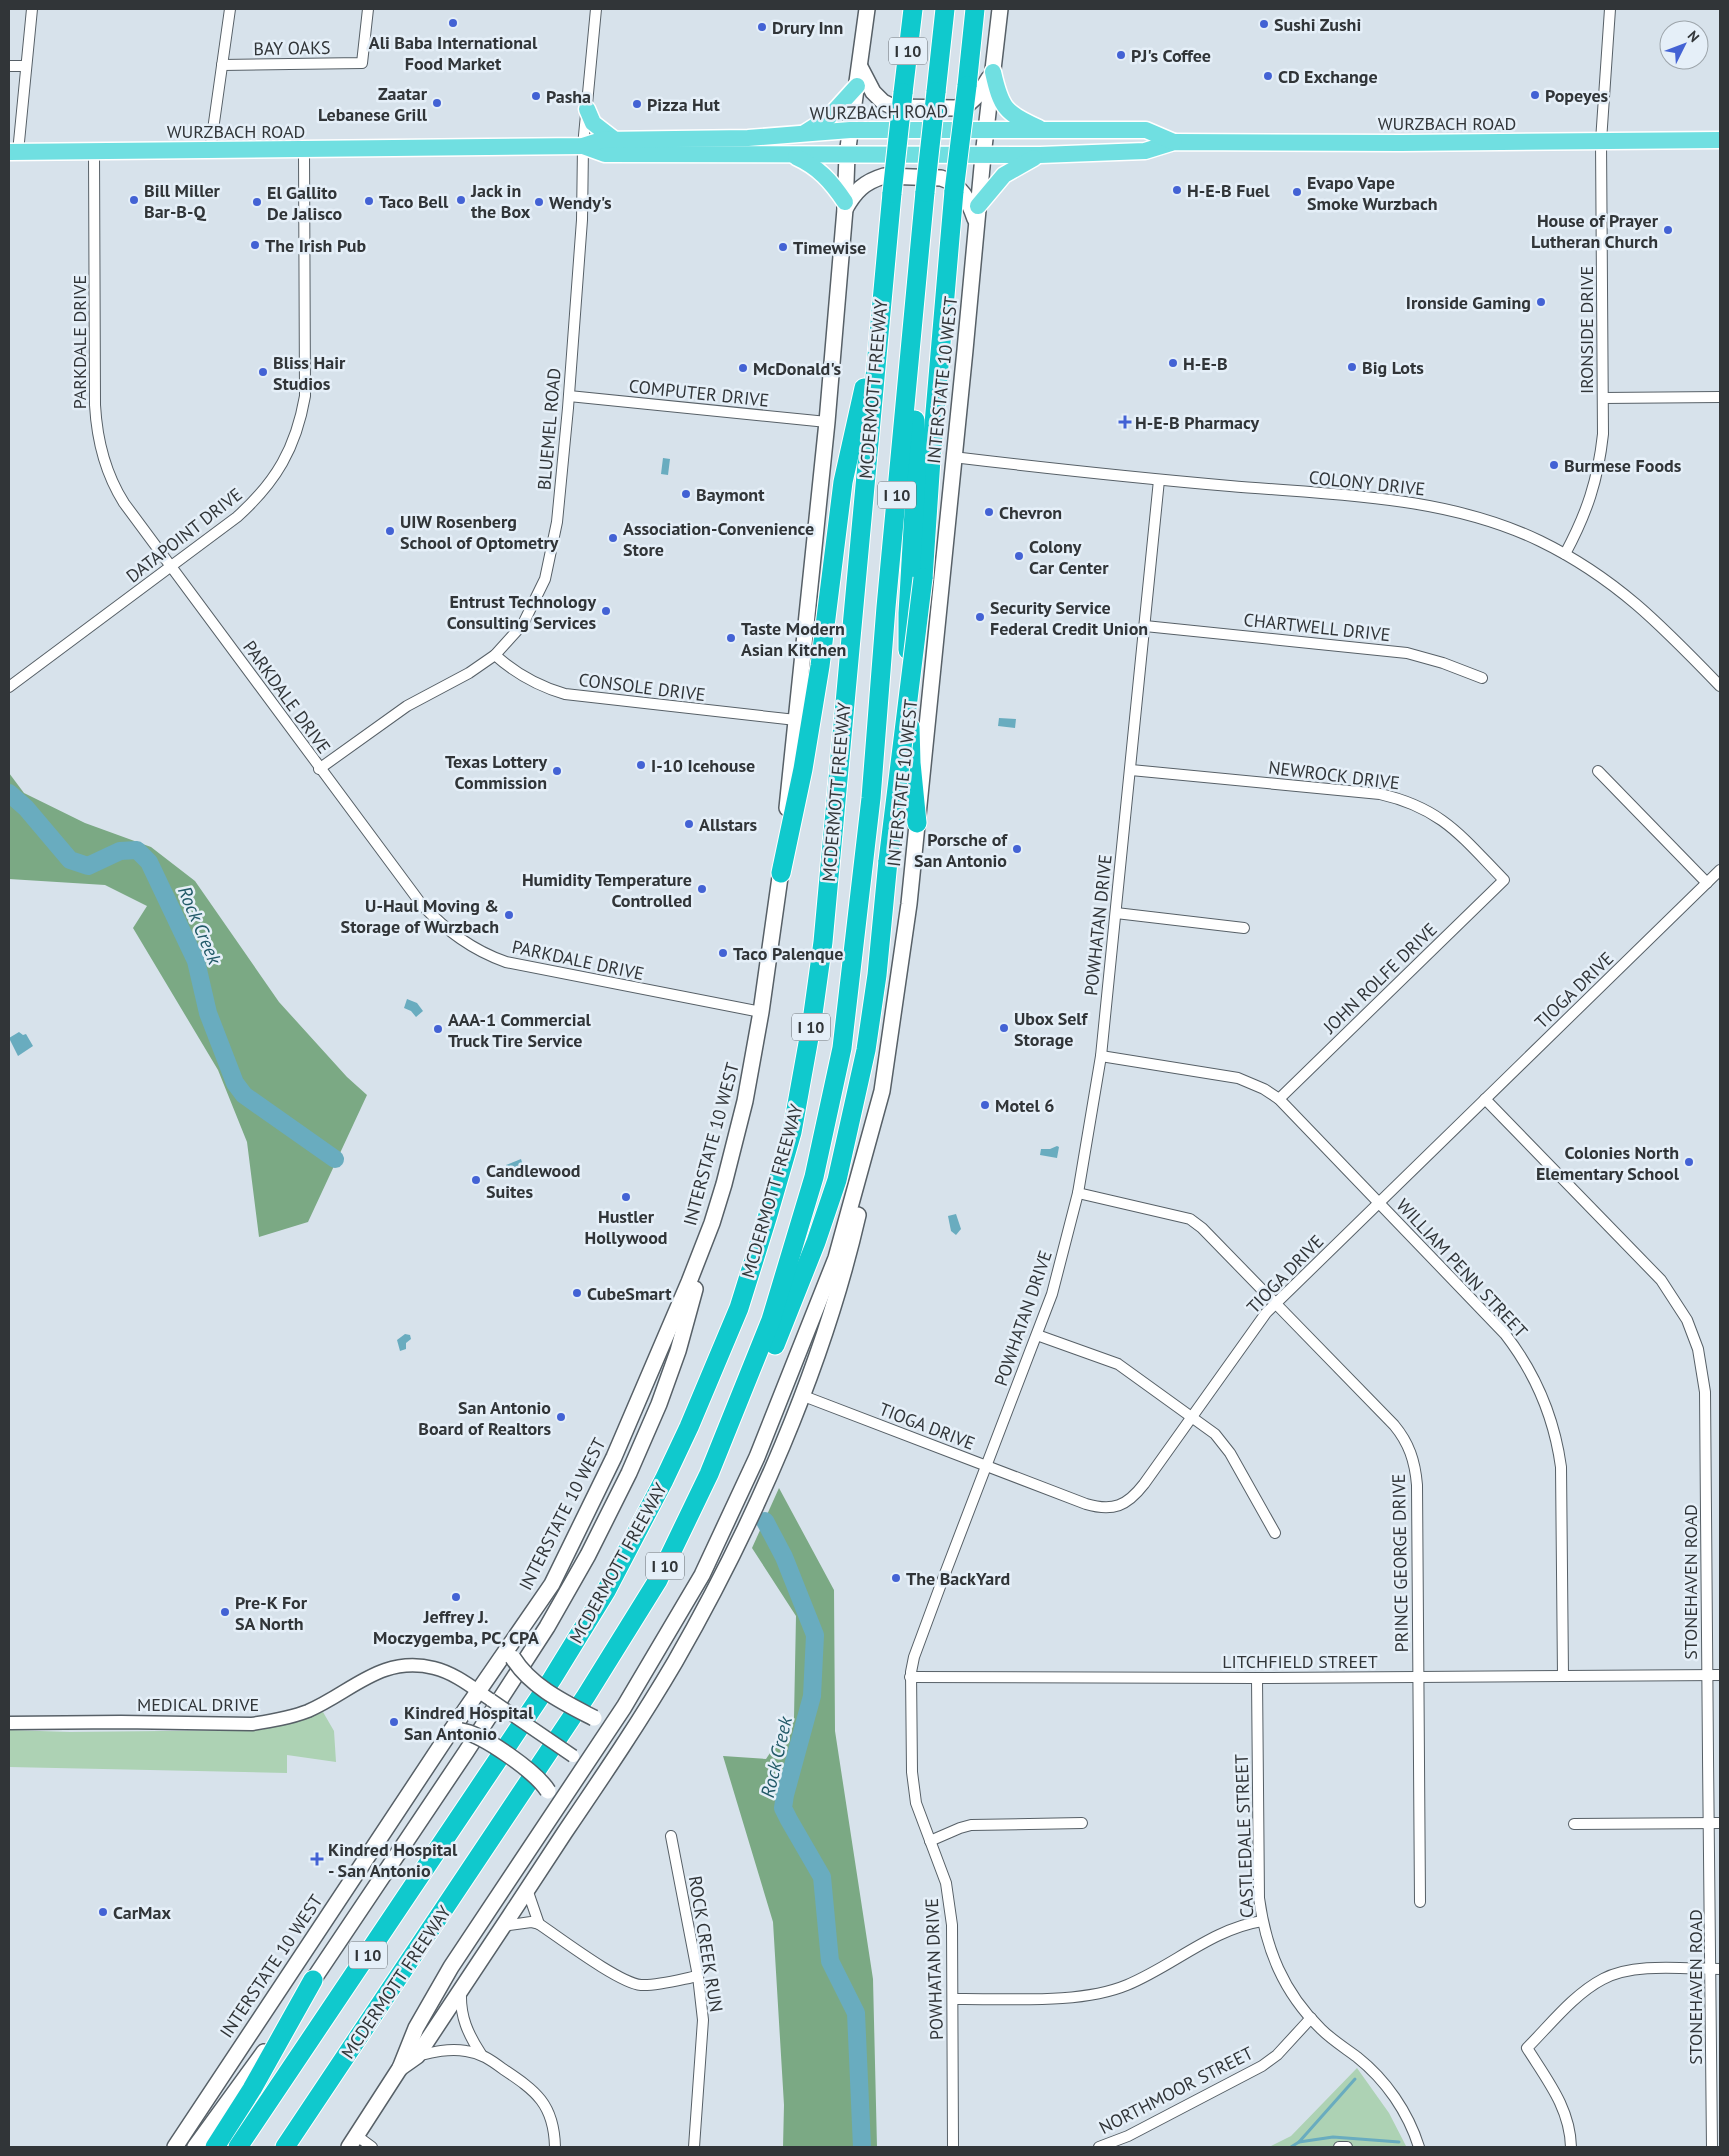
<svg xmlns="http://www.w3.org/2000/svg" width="1729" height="2156" font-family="'PT Sans',sans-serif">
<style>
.green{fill:#add2b4}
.forest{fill:#7ba984}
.water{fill:#69acbf}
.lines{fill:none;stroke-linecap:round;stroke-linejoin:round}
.stream{stroke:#69acbf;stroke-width:3}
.river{stroke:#69acbf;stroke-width:18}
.minor-casing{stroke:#576067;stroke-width:12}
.tertiary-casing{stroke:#576067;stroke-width:15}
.secondary-casing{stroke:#576067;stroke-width:18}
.primary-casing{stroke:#fff;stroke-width:19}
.motorway-casing{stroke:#fff;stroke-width:21}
.minor{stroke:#fff;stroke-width:10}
.tertiary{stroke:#fff;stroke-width:12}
.secondary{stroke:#fff;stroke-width:15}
.primary{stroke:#70dfe1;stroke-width:16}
.motorway{stroke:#10c9cd;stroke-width:19}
.tertiary-bridge-casing{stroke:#576067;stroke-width:15;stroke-linecap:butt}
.secondary-bridge-casing{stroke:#576067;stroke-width:18;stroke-linecap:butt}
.motorway-bridge-casing{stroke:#fff;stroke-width:21;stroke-linecap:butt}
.tertiary-bridge{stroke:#fff;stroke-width:12}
.secondary-bridge{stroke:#fff;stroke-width:15}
.motorway-bridge{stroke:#10c9cd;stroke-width:19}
.poi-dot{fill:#4362d4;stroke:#e5eff8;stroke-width:2}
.labels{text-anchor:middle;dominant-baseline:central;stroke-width:5;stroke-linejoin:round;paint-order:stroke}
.shield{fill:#e5eff8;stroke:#676d72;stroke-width:1}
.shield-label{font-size:16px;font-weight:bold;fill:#313538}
.poi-label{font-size:18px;font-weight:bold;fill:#313538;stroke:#e5eff8;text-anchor:start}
.street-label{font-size:18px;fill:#313538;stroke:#e5eff8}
.water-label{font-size:19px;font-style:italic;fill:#215967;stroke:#e5eff8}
</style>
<rect width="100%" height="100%" fill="#d7e2eb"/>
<g class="green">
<path d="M323,1712L334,1731L336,1762L287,1755V1773L9,1767V1730L70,1732L260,1730L288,1724Z"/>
<path d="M1357,2068L1389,2113L1406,2146L1269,2147L1291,2136Z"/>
</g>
<g class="forest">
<path d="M9,773L24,793L85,823L151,847L195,881L279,1002L347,1077L367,1095L308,1222L259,1237L247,1142L218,1070L133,928L147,906L105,885L9,879Z"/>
<path d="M779,1488L834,1590L835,1731L873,1979L877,2147H783L784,2105L773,1922L723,1756L766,1759L794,1717L796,1616L752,1548Z"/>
</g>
<g class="water">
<path d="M663,458L670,459L668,475L661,474Z"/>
<path d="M999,718L1016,719L1015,728L998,726Z"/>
<path d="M407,999L417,1003L423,1011L416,1017L411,1011L404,1008Z"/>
<path d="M19,1032L23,1035L26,1034L33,1046L18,1056L9,1038Z"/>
<path d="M1057,1146L1059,1147L1057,1158L1040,1155L1041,1149H1050Z"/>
<path d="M521,1159L523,1166L509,1172L506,1165Z"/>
<path d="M956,1214L961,1229L956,1235L951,1231L948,1216Z"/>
<path d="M405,1334L410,1335L411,1339L406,1343V1349L400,1351L397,1340Z"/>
</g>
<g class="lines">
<g class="stream">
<path d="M1299,2142L1333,2137L1399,2142"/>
<path d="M1291,2147L1299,2142L1355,2079"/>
</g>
<g class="river">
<path d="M9,793L26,808L70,860L88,866L120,851L137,850L149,862L196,961L208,1013L235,1083L244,1095L335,1159"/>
<path d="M765,1521L784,1557L815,1635L812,1696L785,1795L783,1808L789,1820L822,1877L830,1961L856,2013L862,2147"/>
</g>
<defs>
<g id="minor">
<path d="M222,65L362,63L368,9"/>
<path d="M9,66H26"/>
<path d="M210,151L230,9"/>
<path d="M18,152L32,9"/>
<path d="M94,152L95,405C97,441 105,473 124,503L422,905C447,931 472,950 506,962L761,1012"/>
<path d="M569,396L827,422"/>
<path d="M1603,398L1720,397"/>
<path d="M953,457C1045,468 1138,478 1230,486C1334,495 1445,495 1540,541C1616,578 1662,626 1720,686"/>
<path d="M1565,554C1587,513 1598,480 1603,434L1601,141L1610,9"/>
<path d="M1145,626L1407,653L1443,663L1482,678"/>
<path d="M495,655C516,674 538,686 565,694L796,720"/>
<path d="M9,687L237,517C276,482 296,448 305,396L304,150"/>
<path d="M319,769L407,706L469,673L495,655L523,624L545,579L557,522L568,408L582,220L583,146L596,9"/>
<path d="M1131,770L1380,794C1442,808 1462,837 1504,880L1279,1099"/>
<path d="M1598,771L1707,883"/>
<path d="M1116,913L1244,928"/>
<path d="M1101,1056L1238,1078L1264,1089L1279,1099L1505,1334C1536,1374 1554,1416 1561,1467L1563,1676"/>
<path d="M1485,1099L1661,1280L1687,1320L1698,1349L1705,1392C1706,1644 1710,1895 1712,2147"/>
<path d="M1078,1193L1190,1219L1202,1228L1394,1425C1409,1443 1415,1461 1417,1485L1420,1902"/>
<path d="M1037,1335L1118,1364L1215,1434L1230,1453L1275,1533"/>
<path d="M801,1395L1086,1504C1113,1512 1127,1506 1144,1484L1266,1313L1720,870"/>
<path d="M910,1677L1257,1678L1720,1675"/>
<path d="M1257,1678L1259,1898C1266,1949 1283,1992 1321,2029C1332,2040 1345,2048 1357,2057C1386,2080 1408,2112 1419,2147"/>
<path d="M1574,1824L1720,1823"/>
<path d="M671,1836L698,1976L703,2020L694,2147"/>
<path d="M930,1841L960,1828L971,1825L1082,1823"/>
<path d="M539,1924C560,1938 619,1983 641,1985C658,1986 682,1979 698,1976"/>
<path d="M503,1926L531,1922L539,1924L527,1889"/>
<path d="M461,1992C460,2017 468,2034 481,2054"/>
<path d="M953,1999C1005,1998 1079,2005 1127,1985C1173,1966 1212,1929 1262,1921"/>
<path d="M417,2056C433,2052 449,2048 466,2051C481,2053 491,2060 503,2069C536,2091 554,2104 555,2147"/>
<path d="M357,2136L372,2147"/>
<path d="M953,2147L952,1925L946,1883L916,1803L912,1772L911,1672L914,1657L941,1584L1052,1294L1078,1193L1101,1056L1159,480"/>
<path d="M1099,2147L1128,2136L1262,2066L1277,2055L1311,2018"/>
<path d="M1339,2147H1347"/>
<path d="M1571,2147C1570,2108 1547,2080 1527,2048C1550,2025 1574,1994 1603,1979C1634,1962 1686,1969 1720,1969"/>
</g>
<path id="tertiary" d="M9,1723L121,1722L252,1724C271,1721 290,1718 308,1711C352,1692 381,1655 434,1668C455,1673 473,1688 491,1700"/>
<g id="secondary">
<path d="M860,67L873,92L883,102L893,107L955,108L967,105L979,94L989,78"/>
<path d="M845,209C855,191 864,182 884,176L941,178C961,184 969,201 975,219"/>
<path d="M787,808L827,422L845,209L847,155L867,9"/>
<path d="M307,1989L466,1752L547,1627L588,1555L629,1473L659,1404L678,1351L695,1289"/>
<path d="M400,2068L417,2056C467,1981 516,1907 565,1832C603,1776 641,1720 675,1662C753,1526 823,1368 858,1215"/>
<path d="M175,2147L444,1741L552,1584L614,1457L689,1282L712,1223L724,1184L745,1101L761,1012L782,863"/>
<path d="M195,2147L264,2052"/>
<path d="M349,2147L400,2068L416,2028L451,1967L624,1707L702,1575L757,1457L836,1258L882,1091L909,904L965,350L983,156L1000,9"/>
</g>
<g id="primary">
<path d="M993,72C1001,108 1005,113 1039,128"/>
<path d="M587,109L593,123L615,140"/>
<path d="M806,132L828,118L857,86"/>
<path d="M583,146L605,154L1040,155L1145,151L1174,142L1401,143L1720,140"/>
<path d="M9,152L583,146L602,140L748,138L850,130H1146L1174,142"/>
<path d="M796,157C818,167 831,181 845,202"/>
<path d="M978,206L1004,175L1034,158"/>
</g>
<g id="motorway">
<path d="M967,86L975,9"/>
<path d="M936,92L945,9"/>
<path d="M903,93L913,9"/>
<path d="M923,578L931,459L954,191"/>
<path d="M908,650V613L916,478L915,420"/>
<path d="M910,727L911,763L917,823"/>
<path d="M781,873L803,769L820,666L843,482L864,388"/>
<path d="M775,1345L816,1242L837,1180L866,1050L877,975L888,861"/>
<path d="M215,2147L252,2089L313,1980"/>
<path d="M238,2147L552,1679L606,1591L664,1480L689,1427L739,1308L768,1215L792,1132L812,1021L823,942L892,193"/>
<path d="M285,2147L586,1696L658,1580L709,1474L771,1320L814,1177L842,1048L871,798L886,607L925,192"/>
</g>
</defs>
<use href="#minor" class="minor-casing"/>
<use href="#tertiary" class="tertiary-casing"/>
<use href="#secondary" class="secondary-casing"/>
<use href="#primary" class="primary-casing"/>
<use href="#motorway" class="motorway-casing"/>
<use href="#minor" class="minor"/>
<use href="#tertiary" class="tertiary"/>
<use href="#secondary" class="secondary"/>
<use href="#primary" class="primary"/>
<use href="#motorway" class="motorway"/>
<defs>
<path id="tertiary-bridge" d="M491,1700L573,1756"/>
<g id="secondary-bridge">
<path d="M513,1658C531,1687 565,1703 594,1718"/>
<path d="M461,1731C483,1734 536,1772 548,1791"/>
</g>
<g id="motorway-bridge">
<path d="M954,191L967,86"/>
<path d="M925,192L936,92"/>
<path d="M892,193L903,93"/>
<path d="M888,861L923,578"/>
</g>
</defs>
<use href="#tertiary-bridge" class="tertiary-bridge-casing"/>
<use href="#secondary-bridge" class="secondary-bridge-casing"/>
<use href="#motorway-bridge" class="motorway-bridge-casing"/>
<use href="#tertiary-bridge" class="tertiary-bridge"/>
<use href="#secondary-bridge" class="secondary-bridge"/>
<use href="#motorway-bridge" class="motorway-bridge"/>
</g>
<g class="poi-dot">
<circle cx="453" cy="23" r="5"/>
<circle cx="1264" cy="24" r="5"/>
<circle cx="762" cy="27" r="5"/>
<circle cx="1121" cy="55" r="5"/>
<circle cx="1268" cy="76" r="5"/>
<circle cx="1535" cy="95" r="5"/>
<circle cx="536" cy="96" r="5"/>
<circle cx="437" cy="103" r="5"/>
<circle cx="637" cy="104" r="5"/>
<circle cx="1177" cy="190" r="5"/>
<circle cx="1297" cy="192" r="5"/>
<circle cx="134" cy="200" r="5"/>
<circle cx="461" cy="200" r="5"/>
<circle cx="369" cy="201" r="5"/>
<circle cx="257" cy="202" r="5"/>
<circle cx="539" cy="202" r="5"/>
<circle cx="1668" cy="230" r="5"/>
<circle cx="255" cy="245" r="5"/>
<circle cx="783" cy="247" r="5"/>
<circle cx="1541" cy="302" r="5"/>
<circle cx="1173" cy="363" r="5"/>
<circle cx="1352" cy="367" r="5"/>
<circle cx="743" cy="368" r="5"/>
<circle cx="263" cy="372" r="5"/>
<path d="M1122.5 414.5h5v5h5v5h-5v5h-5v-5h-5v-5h5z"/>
<circle cx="1554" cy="465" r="5"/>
<circle cx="686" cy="494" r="5"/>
<circle cx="989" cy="512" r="5"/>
<circle cx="390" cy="531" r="5"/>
<circle cx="613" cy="538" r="5"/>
<circle cx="1019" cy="556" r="5"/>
<circle cx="606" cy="611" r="5"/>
<circle cx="980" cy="617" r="5"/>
<circle cx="731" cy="638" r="5"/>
<circle cx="641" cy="765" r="5"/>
<circle cx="557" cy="771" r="5"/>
<circle cx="689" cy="824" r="5"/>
<circle cx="1017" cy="849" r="5"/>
<circle cx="702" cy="889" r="5"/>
<circle cx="509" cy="915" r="5"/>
<circle cx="723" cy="953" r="5"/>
<circle cx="1004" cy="1028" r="5"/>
<circle cx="438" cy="1029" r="5"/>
<circle cx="985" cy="1105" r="5"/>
<circle cx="1689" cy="1162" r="5"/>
<circle cx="476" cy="1180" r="5"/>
<circle cx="626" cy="1197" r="5"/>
<circle cx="577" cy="1293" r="5"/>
<circle cx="561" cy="1417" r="5"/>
<circle cx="896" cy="1578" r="5"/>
<circle cx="456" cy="1597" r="5"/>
<circle cx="225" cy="1612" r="5"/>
<circle cx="394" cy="1722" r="5"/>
<path d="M314.5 1851.5h5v5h5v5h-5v5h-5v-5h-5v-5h5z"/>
<circle cx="103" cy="1912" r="5"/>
</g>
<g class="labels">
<g class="shield">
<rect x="889" y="37.5" width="38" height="27" rx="4"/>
<rect x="878" y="481.5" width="38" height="27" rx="4"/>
<rect x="792" y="1013.5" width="38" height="27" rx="4"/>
<rect x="646" y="1552.5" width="38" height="27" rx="4"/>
<rect x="349" y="1941.5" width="38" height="27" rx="4"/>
</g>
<g class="shield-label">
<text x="908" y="51">I 10</text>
<text x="897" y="495">I 10</text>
<text x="811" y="1027">I 10</text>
<text x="665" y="1566">I 10</text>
<text x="368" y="1955">I 10</text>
</g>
<g class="poi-label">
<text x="1274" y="24">Sushi Zushi</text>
<text x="772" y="27">Drury Inn</text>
<text x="453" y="42" text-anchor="middle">Ali Baba International<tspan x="453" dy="21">Food Market</tspan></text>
<text x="1131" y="55">PJ's Coffee</text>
<text x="1278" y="76">CD Exchange</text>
<text x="427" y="93" text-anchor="end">Zaatar<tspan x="427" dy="21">Lebanese Grill</tspan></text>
<text x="1545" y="95">Popeyes</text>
<text x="546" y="96">Pasha</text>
<text x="647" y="104">Pizza Hut</text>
<text x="1307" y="182">Evapo Vape<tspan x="1307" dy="21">Smoke Wurzbach</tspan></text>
<text x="144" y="190">Bill Miller<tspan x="144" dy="21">Bar-B-Q</tspan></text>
<text x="471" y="190">Jack in<tspan x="471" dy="21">the Box</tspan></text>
<text x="1187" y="190">H-E-B Fuel</text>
<text x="267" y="192">El Gallito<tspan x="267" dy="21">De Jalisco</tspan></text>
<text x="379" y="201">Taco Bell</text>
<text x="549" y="202">Wendy's</text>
<text x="1658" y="220" text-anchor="end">House of Prayer<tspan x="1658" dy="21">Lutheran Church</tspan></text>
<text x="265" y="245">The Irish Pub</text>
<text x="793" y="247">Timewise</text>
<text x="1531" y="302" text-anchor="end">Ironside Gaming</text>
<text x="273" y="362">Bliss Hair<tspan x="273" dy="21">Studios</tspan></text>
<text x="1183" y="363">H-E-B</text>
<text x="1362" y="367">Big Lots</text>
<text x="753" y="368">McDonald's</text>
<text x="1135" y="422">H-E-B Pharmacy</text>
<text x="1564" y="465">Burmese Foods</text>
<text x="696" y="494">Baymont</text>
<text x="999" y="512">Chevron</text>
<text x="400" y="521">UIW Rosenberg<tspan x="400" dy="21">School of Optometry</tspan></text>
<text x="623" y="528">Association-Convenience<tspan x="623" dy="21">Store</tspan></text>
<text x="1029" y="546">Colony<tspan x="1029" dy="21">Car Center</tspan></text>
<text x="596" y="601" text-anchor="end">Entrust Technology<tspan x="596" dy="21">Consulting Services</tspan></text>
<text x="990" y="607">Security Service<tspan x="990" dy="21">Federal Credit Union</tspan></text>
<text x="741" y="628">Taste Modern<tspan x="741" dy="21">Asian Kitchen</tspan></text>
<text x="547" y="761" text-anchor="end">Texas Lottery<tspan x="547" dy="21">Commission</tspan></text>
<text x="651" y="765">I-10 Icehouse</text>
<text x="699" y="824">Allstars</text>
<text x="1007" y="839" text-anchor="end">Porsche of<tspan x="1007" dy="21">San Antonio</tspan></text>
<text x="692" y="879" text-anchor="end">Humidity Temperature<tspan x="692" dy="21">Controlled</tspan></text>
<text x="499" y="905" text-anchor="end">U-Haul Moving &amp;<tspan x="499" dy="21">Storage of Wurzbach</tspan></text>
<text x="733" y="953">Taco Palenque</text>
<text x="1014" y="1018">Ubox Self<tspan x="1014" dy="21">Storage</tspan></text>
<text x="448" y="1019">AAA-1 Commercial<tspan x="448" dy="21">Truck Tire Service</tspan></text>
<text x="995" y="1105">Motel 6</text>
<text x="1679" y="1152" text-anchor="end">Colonies North<tspan x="1679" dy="21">Elementary School</tspan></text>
<text x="486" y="1170">Candlewood<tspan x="486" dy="21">Suites</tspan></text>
<text x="626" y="1216" text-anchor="middle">Hustler<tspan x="626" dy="21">Hollywood</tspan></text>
<text x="587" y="1293">CubeSmart</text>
<text x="551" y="1407" text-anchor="end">San Antonio<tspan x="551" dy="21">Board of Realtors</tspan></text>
<text x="906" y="1578">The BackYard</text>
<text x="235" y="1602">Pre-K For<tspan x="235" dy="21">SA North</tspan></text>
<text x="456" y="1616" text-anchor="middle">Jeffrey J.<tspan x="456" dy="21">Moczygemba, PC, CPA</tspan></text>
<text x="404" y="1712">Kindred Hospital<tspan x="404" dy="21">San Antonio</tspan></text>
<text x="328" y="1849">Kindred Hospital<tspan x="328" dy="21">- San Antonio</tspan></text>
<text x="113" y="1912">CarMax</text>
</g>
<g class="street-label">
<text transform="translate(292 48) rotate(-1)">BAY OAKS</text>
<text transform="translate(879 112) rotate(-1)">WURZBACH ROAD</text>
<text x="1447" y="123">WURZBACH ROAD</text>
<text x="236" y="131">WURZBACH ROAD</text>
<text transform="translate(1586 330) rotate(-90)">IRONSIDE DRIVE</text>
<text transform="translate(79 342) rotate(-90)">PARKDALE DRIVE</text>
<text transform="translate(942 380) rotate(-84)">INTERSTATE 10 WEST</text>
<text transform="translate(873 389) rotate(-85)">MCDERMOTT FREEWAY</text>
<text transform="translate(699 393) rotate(6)">COMPUTER DRIVE</text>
<text transform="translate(549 429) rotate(-85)">BLUEMEL ROAD</text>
<text transform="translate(1367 483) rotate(6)">COLONY DRIVE</text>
<text transform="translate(184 535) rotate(-38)">DATAPOINT DRIVE</text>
<text transform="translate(1317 627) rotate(6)">CHARTWELL DRIVE</text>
<text transform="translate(642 687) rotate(7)">CONSOLE DRIVE</text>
<text transform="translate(287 697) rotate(54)">PARKDALE DRIVE</text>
<text transform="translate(1334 775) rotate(7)">NEWROCK DRIVE</text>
<text transform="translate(902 783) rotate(-84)">INTERSTATE 10 WEST</text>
<text transform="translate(836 792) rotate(-85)">MCDERMOTT FREEWAY</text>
<text transform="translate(1098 925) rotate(-84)">POWHATAN DRIVE</text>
<text transform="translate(578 960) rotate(12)">PARKDALE DRIVE</text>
<text transform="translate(1380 978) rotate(-44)">JOHN ROLFE DRIVE</text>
<text transform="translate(1574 990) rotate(-44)">TIOGA DRIVE</text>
<text transform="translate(711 1144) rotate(-75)">INTERSTATE 10 WEST</text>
<text transform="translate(772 1191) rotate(-74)">MCDERMOTT FREEWAY</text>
<text transform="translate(1462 1268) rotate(47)">WILLIAM PENN STREET</text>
<text transform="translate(1285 1274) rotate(-46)">TIOGA DRIVE</text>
<text transform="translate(1023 1318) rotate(-71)">POWHATAN DRIVE</text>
<text transform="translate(927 1426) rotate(21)">TIOGA DRIVE</text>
<text transform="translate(562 1514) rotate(-63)">INTERSTATE 10 WEST</text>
<text transform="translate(618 1563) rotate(-61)">MCDERMOTT FREEWAY</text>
<text transform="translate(1400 1563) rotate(-91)">PRINCE GEORGE DRIVE</text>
<text transform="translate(1690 1582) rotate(-90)">STONEHAVEN ROAD</text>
<text x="1300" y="1661">LITCHFIELD STREET</text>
<text x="198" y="1704">MEDICAL DRIVE</text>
<text transform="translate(1244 1836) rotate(-92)">CASTLEDALE STREET</text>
<text transform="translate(706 1944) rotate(81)">ROCK CREEK RUN</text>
<text transform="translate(271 1966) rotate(-56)">INTERSTATE 10 WEST</text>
<text transform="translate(934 1969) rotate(-92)">POWHATAN DRIVE</text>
<text transform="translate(396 1982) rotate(-56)">MCDERMOTT FREEWAY</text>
<text transform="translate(1695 1987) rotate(-90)">STONEHAVEN ROAD</text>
<text transform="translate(1176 2090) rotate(-27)">NORTHMOOR STREET</text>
</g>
<g class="water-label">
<text transform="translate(200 925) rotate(67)">Rock Creek</text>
<text transform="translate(776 1757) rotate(-77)">Rock Creek</text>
</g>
</g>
<rect width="1729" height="2156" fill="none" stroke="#313538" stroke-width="20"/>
<g transform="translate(1684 45) rotate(48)"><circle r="24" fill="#e5eff8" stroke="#9da5ab"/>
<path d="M0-4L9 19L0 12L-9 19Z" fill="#4362d4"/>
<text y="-8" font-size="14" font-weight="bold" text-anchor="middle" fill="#313538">N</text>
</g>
</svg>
